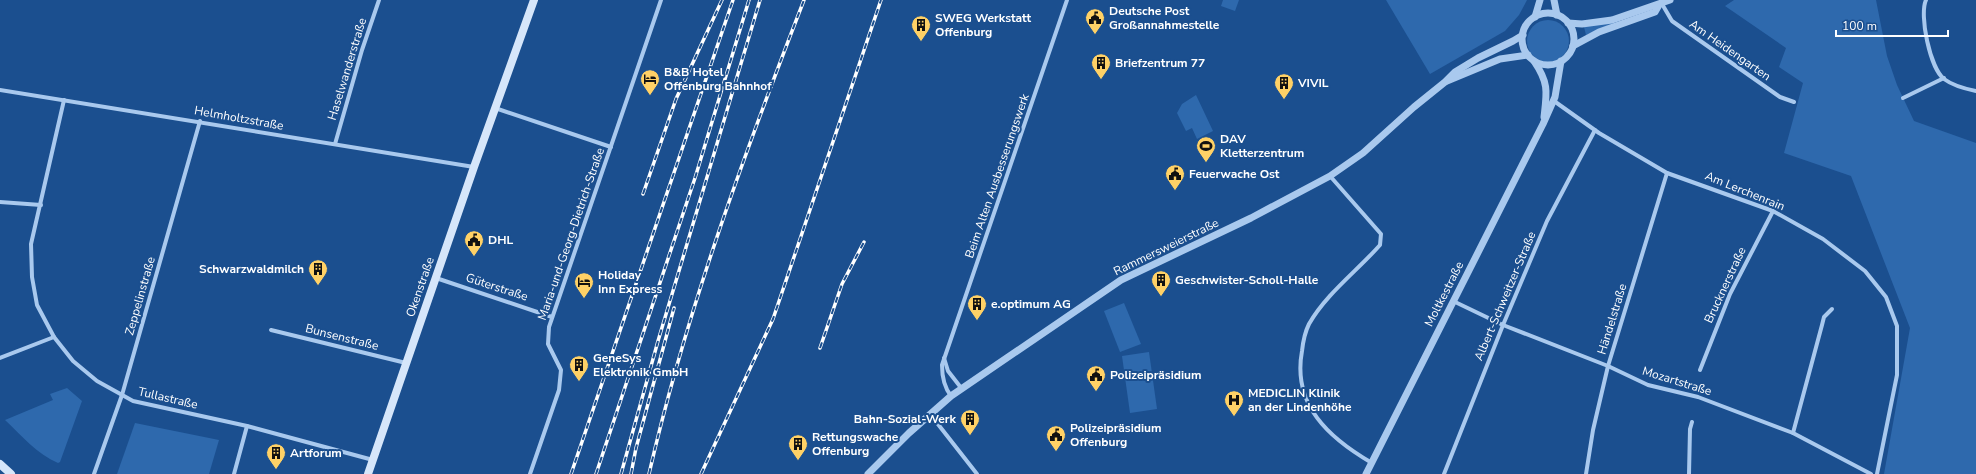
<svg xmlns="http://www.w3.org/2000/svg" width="1976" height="474" font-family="'Nunito Sans',sans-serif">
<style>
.green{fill:#2e69ad}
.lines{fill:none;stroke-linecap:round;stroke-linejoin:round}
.minor{stroke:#a9c9ee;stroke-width:4}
.tertiary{stroke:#a9c9ee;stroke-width:7}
.secondary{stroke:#d6e6fa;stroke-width:8}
.rail-casing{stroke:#fff;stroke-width:3.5}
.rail{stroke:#1b4f8f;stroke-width:2;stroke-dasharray:6;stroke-linecap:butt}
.labels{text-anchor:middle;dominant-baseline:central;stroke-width:4;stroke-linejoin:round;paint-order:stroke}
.poi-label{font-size:12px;font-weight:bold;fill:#fff;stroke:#1b4f8f;text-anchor:start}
.street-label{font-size:12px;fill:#fff;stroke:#1b4f8f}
</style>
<rect width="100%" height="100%" fill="#1b4f8f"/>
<g class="green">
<path d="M1223,0H1239L1235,11L1221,6Z"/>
<path d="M1386,0H1527L1519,15L1505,31L1430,74Z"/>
<path d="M1734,0H1876L1887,56L1897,85L1914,121L1976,143V474H1884L1910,328L1851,176L1784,153L1803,83L1779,67L1786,48L1725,6Z"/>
<path d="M1628,17L1586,35L1584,27Z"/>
<circle cx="1548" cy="41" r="21"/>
<path d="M1196,95L1213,131L1197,139L1192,128L1186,131L1177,113L1182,104Z"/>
<path d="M1124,303L1141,344L1120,352L1104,311Z"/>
<path d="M1149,352L1157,409L1130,413L1122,356Z"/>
<path d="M67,388L82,401L60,462L58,463C37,454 22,436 5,420L53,400L50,394Z"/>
<path d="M135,423L219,440L209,474H117Z"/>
</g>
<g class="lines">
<g class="minor">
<path d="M1926,0C1919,15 1930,68 1944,79C1952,85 1966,89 1976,91"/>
<path d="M1662,4L1672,21L1780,97L1794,102"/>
<path d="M0,90L474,167"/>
<path d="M1903,98L1944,78"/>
<path d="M64,100L31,244L32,277L37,305L54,337L73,361L97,381L133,401L247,426L373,460"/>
<path d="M1554,101L1599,133L1667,173L1773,211L1823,239L1865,271L1886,297L1897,326V375L1877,474"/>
<path d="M495,108L611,147"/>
<path d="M335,144L362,50L379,0"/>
<path d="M1330,176L1381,234L1380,245C1357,271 1326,294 1309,324C1305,332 1303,342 1302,351C1292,405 1329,438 1372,463"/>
<path d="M0,202L41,205"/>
<path d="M436,278L552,317"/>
<path d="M1453,301L1503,325L1608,366L1648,385L1698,397L1793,433L1871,474"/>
<path d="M271,330L406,363"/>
<path d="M0,358L54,337"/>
<path d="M944,358L948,371L962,389"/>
<path d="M1700,370L1730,294L1773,211"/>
<path d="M951,396C944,387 942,376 942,365L1067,0"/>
<path d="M930,414L977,474"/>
<path d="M1793,433L1822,325L1824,317L1832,309"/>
<path d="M94,474L122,395L200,121"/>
<path d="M234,474L247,426"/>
<path d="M530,474L559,390L561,370L548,344L549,327L661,0"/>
<path d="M1444,474L1503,325L1547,221L1595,130"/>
<path d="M1586,474L1593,430L1608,366L1667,173"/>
<path d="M1689,474L1690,429L1692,422"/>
</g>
<g class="tertiary">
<path d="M1554,0L1557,15"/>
<circle cx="1548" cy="39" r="26"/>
<path d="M1535,17L1540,0"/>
<path d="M1568,23L1582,24L1612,20L1670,0"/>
<path d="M1573,46L1599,32L1655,12L1659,5"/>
<path d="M1534,61C1549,83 1547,92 1544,117"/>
<path d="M1447,81L1500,59L1528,55"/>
<path d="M868,474L909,433L951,396L1121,280L1251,218L1330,176L1363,153L1414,107L1445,82L1455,72L1478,58L1513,41L1523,35"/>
<path d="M1366,474L1543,124L1555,97L1561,61"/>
</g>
<g class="secondary">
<path d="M0,464L11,474"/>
<path d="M368,474L474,167L534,0"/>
</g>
<defs>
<g id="rail">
<path d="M643,194L676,99L722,0"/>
<path d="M820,348L842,284L864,242"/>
<path d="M571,474L733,0"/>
<path d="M596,474L695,178L749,0"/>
<path d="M621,474L658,341L760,0"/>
<path d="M631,474L636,448L674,308"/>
<path d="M649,474C686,312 744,155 804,0"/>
<path d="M701,474L773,319L881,0"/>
</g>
</defs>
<use href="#rail" class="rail-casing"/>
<use href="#rail" class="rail"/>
</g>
<defs>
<symbol id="civic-pin" viewBox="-11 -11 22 30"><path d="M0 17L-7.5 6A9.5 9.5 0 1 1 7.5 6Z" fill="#ffd166" stroke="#1b4f8f"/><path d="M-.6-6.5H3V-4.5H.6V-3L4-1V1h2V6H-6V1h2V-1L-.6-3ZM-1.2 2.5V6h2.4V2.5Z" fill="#111"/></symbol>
<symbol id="building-pin" viewBox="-11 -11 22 30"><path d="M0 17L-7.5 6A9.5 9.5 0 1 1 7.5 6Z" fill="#ffd166" stroke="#1b4f8f"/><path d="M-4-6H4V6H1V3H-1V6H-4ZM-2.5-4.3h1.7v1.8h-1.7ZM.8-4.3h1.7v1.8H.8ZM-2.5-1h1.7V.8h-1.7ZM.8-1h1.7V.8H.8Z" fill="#111"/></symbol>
<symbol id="hotel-pin" viewBox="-11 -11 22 30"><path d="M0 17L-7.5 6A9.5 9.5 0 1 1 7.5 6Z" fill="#ffd166" stroke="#1b4f8f"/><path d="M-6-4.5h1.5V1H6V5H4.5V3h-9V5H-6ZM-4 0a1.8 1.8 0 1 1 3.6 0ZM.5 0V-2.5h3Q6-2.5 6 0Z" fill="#111"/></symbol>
<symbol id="stadium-pin" viewBox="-11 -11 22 30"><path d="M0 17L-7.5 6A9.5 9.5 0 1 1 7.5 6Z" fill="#ffd166" stroke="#1b4f8f"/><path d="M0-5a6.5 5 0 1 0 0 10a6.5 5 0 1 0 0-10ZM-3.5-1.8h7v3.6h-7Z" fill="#111"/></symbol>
<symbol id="hospital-pin" viewBox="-11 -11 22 30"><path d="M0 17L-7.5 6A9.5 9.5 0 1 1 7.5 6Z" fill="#ffd166" stroke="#1b4f8f"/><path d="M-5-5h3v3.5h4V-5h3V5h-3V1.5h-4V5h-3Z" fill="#111"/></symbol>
</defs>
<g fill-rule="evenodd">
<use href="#civic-pin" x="1084" y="7" width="22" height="30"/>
<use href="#building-pin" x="910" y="14" width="22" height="30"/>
<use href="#building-pin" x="1090" y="52" width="22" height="30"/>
<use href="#hotel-pin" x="639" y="68" width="22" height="30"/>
<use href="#building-pin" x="1273" y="72" width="22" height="30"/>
<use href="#stadium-pin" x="1195" y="135" width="22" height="30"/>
<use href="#civic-pin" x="1164" y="163" width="22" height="30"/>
<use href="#civic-pin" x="463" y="229" width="22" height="30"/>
<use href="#building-pin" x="307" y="258" width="22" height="30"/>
<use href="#building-pin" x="1150" y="269" width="22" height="30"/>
<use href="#hotel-pin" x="573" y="271" width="22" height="30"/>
<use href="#building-pin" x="966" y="293" width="22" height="30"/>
<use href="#building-pin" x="568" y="354" width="22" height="30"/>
<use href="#civic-pin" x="1085" y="364" width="22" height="30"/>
<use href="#hospital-pin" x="1223" y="389" width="22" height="30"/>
<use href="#building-pin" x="959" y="408" width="22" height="30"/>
<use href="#civic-pin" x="1045" y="424" width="22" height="30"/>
<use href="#building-pin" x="787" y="433" width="22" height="30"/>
<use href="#building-pin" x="265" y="442" width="22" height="30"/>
</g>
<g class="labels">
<g class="poi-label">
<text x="1109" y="11">Deutsche Post<tspan x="1109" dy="14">Großannahmestelle</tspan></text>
<text x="935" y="18">SWEG Werkstatt<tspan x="935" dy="14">Offenburg</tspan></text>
<text x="1115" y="63">Briefzentrum 77</text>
<text x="664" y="72">B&amp;B Hotel<tspan x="664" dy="14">Offenburg Bahnhof</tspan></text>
<text x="1298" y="83">VIVIL</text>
<text x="1220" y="139">DAV<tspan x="1220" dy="14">Kletterzentrum</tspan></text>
<text x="1189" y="174">Feuerwache Ost</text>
<text x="488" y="240">DHL</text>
<text x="304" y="269" text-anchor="end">Schwarzwaldmilch</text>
<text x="598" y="275">Holiday<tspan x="598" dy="14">Inn Express</tspan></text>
<text x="1175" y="280">Geschwister-Scholl-Halle</text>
<text x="991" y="304">e.optimum AG</text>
<text x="593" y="358">GeneSys<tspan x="593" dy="14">Elektronik GmbH</tspan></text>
<text x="1110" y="375">Polizeipräsidium</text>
<text x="1248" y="393">MEDICLIN Klinik<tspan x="1248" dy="14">an der Lindenhöhe</tspan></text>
<text x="956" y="419" text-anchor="end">Bahn-Sozial-Werk</text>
<text x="1070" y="428">Polizeipräsidium<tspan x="1070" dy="14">Offenburg</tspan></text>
<text x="812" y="437">Rettungswache<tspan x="812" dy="14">Offenburg</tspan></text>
<text x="290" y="453">Artforum</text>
</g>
<g class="street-label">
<text transform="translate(1730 50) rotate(35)">Am Heidengarten</text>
<text transform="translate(347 69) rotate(-73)">Haselwanderstraße</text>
<text transform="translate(239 118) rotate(10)">Helmholtzstraße</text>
<text transform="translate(997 176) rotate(-71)">Beim Alten Ausbesserungswerk</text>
<text transform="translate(1745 191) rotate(22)">Am Lerchenrain</text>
<text transform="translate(571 234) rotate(-71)">Maria-und-Georg-Dietrich-Straße</text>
<text transform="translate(1166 247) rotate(-26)">Rammersweierstraße</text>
<text transform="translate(1725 285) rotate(-65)">Brucknerstraße</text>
<text transform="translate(420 287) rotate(-71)">Okenstraße</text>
<text transform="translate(497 287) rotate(18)">Güterstraße</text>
<text transform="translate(1444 294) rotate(-63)">Moltkestraße</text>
<text transform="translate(140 296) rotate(-74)">Zeppelinstraße</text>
<text transform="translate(1505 296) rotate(-67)">Albert-Schweitzer-Straße</text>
<text transform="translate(1612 319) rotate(-73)">Händelstraße</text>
<text transform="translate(342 337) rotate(14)">Bunsenstraße</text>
<text transform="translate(1677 381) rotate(17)">Mozartstraße</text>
<text transform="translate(168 398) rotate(13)">Tullastraße</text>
</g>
</g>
<path d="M1836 30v6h112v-6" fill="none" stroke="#ffffff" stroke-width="2"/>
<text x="1842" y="30" font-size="12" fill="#ffffff" stroke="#1b4f8f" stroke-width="3" paint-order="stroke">100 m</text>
</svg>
